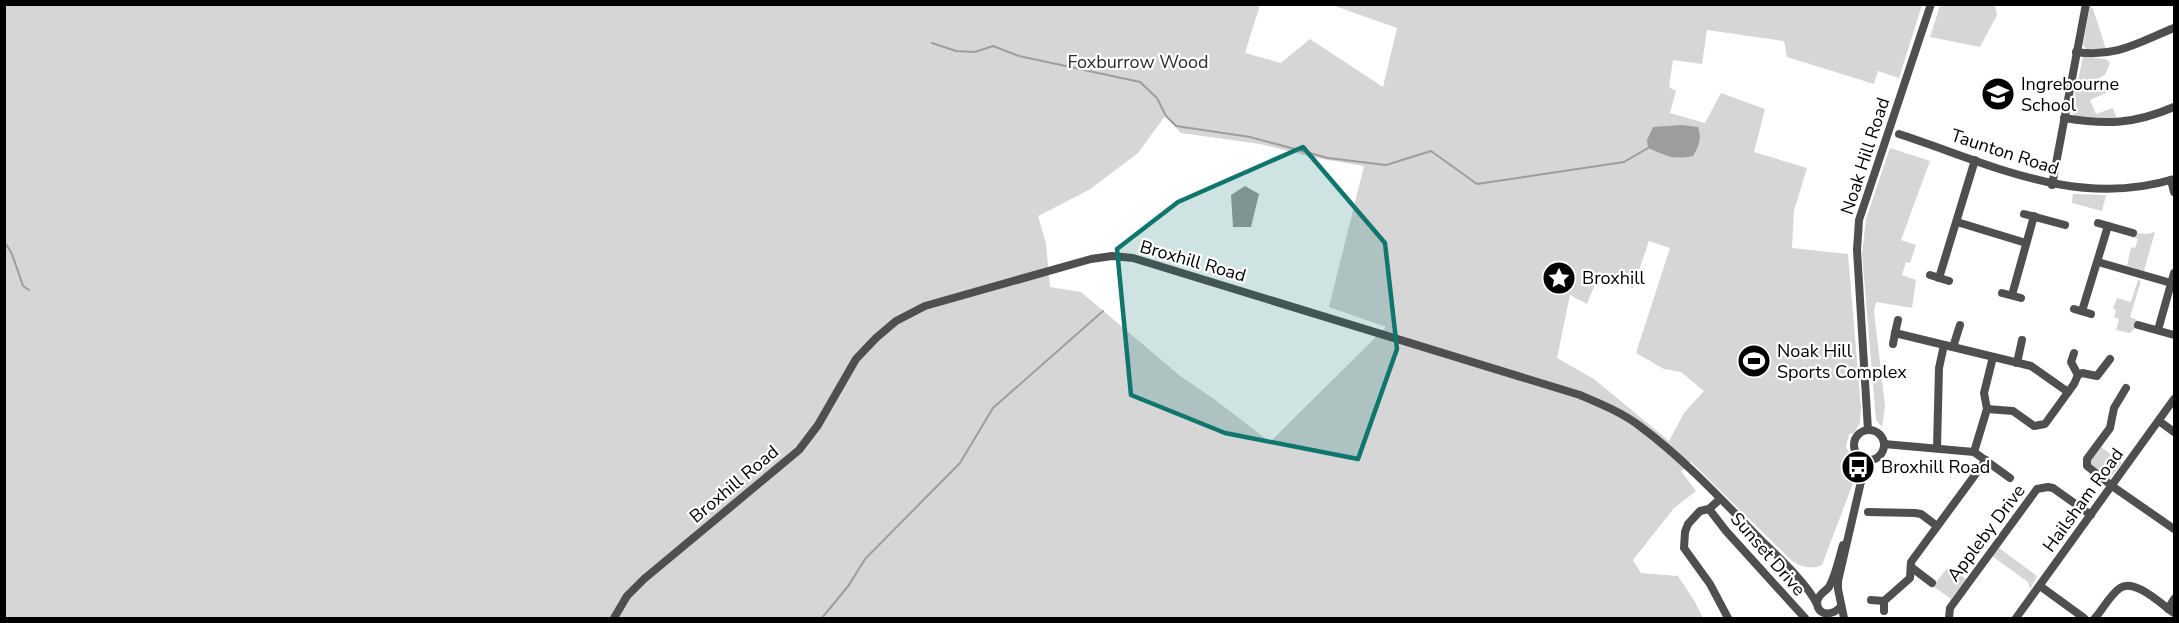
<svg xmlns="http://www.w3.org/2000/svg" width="2179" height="623" font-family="'Nunito Sans',sans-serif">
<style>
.green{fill:#d6d6d6;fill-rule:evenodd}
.water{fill:#9d9d9d}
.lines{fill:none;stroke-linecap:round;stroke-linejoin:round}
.stream{stroke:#9d9d9d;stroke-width:2}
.minor{stroke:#4f4f4f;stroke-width:8}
.marked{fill:#0f766e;fill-opacity:0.2;stroke:#0f766e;stroke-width:4.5;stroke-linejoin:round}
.labels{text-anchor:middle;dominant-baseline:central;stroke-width:4.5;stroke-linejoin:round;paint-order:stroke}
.park-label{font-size:18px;fill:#2d2d2d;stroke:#fff}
.poi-label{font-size:18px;fill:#000;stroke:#fff;text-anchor:start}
.street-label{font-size:18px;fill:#000;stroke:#fff}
</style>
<rect width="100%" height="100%" fill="#fff"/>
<g class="green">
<path d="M4,5H1260L1245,53L1281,63L1310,39L1383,87L1397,28L1332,5H1922L1899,78L1878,71L1874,84L1787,57L1784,41L1707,30L1702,64L1673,60L1669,87L1676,91L1670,113L1705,123L1721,93L1765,109L1754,152L1807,168L1794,211L1792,248L1848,254L1861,408L1860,423L1854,433L1849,434L1846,447L1856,463L1853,483L1822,565C1810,570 1801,567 1791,560L1691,462L1681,471L1696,491L1674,508L1633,560L1641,573L1678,576L1695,602L1703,618H5ZM1165,116L1181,133L1260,144L1316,158L1364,166L1329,307L1386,327L1270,442L1214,399L1179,375L1081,292L1050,287L1046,244L1038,216L1089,190L1138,153ZM1649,241L1670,248L1636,353L1664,369L1681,372L1704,391L1684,413L1669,441L1594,379L1557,358L1570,295L1587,304L1599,274L1633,288Z"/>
<path d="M1940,5H1995L1997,15L1980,47L1930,37Z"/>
<path d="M2090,6L2093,9L2106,49H2086L2083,45Z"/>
<path d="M2083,57L2106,59L2110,63L2105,75L2100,77L2106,93L2090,100L2096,114L2113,108L2117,119L2076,116L2071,112Z"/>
<path d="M1890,148L1930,161L1901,240L1916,245L1910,263L1906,262L1902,275L1916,280L1912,308L1876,302L1874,311L1885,406L1882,427L1876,420L1862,254L1866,219Z"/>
<path d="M2073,194L2106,195L2102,211L2072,203Z"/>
<path d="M2155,232L2144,271L2127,266L2131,247L2135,248L2138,239L2132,237L2133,233L2147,234Z"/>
<path d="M2138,280L2141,281L2130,317L2137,320L2138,325L2130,333L2116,330L2119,319L2114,317L2116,310L2113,308L2117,298L2131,302Z"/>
<path d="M2100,446L2122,463L2110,478L2091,465V459Z"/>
<path d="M1999,548L2037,576L2030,589L2028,582L1992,556Z"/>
<path d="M1948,567L1966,579L1951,599L1933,586Z"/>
</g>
<g class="water">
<path d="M1682,125L1698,127C1702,138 1699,146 1693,156C1673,160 1667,156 1648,148L1647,140L1653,127Z"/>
<path d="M1245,186L1259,194L1251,227H1233L1231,195Z"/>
</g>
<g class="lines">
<g class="stream">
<path d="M932,43L956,51L975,52L993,46L1019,56L1140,82L1157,98L1166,116L1176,126L1250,137L1328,158L1386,165L1431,151L1477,184L1624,162L1648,148"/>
<path d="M4,241L12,254L23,286L29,290"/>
<path d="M822,618L849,585L865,559L960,463L993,408L1103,311"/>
</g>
<g class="minor">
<path d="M2076,52C2116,58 2139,42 2174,28"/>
<path d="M2064,118C2107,125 2134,124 2174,107"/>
<path d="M1899,134C1991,164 2076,209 2174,179"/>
<path d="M2171,180L2174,192"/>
<path d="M2052,185L2086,4"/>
<path d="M2024,214L2065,225"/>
<path d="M1957,222L2026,243"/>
<path d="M2098,223L2133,233"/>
<path d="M2098,262L2171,283"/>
<path d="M1930,275L1949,281"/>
<path d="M1939,278L1975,160"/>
<path d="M2002,293L2021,298"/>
<path d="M2012,295L2034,216"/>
<path d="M2074,309L2091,314"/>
<path d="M2082,311L2108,226"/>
<path d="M2138,325L2174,335"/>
<path d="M2158,330L2174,273"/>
<path d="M1895,333L1898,320"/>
<path d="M1893,344L1895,333L2031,366L2068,392"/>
<path d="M1953,347L1960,325"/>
<path d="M2074,353L2071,362L2078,375"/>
<path d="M2017,363L2022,340"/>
<path d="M2126,388L2114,408L2110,428L2087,459V466L2112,486L2174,529"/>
<path d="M1987,409L2013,411L2034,426L2045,424L2074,384L2078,375L2082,373L2097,376L2110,359"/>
<path d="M2159,421L2174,432"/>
<circle cx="1869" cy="445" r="15"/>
<path d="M1868,430L1857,250L1859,220L1931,4"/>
<path d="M1884,444L1974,452L2010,478"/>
<path d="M1937,448L1939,368L1944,345"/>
<path d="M1974,452L1987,409L1984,393L1993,357"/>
<path d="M1720,499L1709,509L1700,511L1688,524L1685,532L1684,548L1710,584L1728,618"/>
<path d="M1709,509L1726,531L1805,618"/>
<path d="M1868,512L1915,513L1921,514L1937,526"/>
<path d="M1911,567L1932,583"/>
<path d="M2040,586L2084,618"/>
<path d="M1871,600L1884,601L1910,578L1911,562L1986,460"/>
<path d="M1884,601V611"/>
<path d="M1841,606C1834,616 1817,617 1817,602C1818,594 1825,592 1829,587C1836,575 1839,558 1843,545"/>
<path d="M2168,609L2174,599"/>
<path d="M614,618L627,596L644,579L799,450L818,425L856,359L876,338L896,321L925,306L1091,259L1112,256L1133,258L1580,395C1601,404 1623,413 1641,427C1684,459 1722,500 1759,538C1777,556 1806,582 1817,604"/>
<path d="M1844,618L1838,589V581L1866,460"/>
<path d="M1949,618L1950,608L2037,489L2048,487L2053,488L2091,515"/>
<path d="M2016,618L2174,399"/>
<path d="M2095,618C2103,609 2110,595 2120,588C2135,578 2162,605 2174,613"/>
</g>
</g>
<path class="marked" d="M1303,147L1385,243L1397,349L1358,459L1225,433L1131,395L1117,249L1178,202Z"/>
<defs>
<symbol id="school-disc" viewBox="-11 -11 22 22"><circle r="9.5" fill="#000" stroke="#fff"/><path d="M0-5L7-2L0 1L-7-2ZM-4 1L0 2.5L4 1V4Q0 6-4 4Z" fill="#fff"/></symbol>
<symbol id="sight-disc" viewBox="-11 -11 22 22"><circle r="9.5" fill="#000" stroke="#fff"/><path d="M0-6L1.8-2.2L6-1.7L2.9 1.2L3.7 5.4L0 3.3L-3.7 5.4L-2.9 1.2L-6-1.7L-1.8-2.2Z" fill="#fff"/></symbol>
<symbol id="stadium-disc" viewBox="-11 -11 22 22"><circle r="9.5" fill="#000" stroke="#fff"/><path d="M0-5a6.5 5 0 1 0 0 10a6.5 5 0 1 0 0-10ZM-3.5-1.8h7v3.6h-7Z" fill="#fff"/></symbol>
<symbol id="bus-disc" viewBox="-11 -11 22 22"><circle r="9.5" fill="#000" stroke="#fff"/><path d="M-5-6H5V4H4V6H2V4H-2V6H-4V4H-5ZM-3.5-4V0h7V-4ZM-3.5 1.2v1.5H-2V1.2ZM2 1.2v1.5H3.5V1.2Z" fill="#fff"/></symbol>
</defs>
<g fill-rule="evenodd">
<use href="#school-disc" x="1979" y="75" width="38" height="38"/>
<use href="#sight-disc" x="1540" y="259" width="38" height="38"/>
<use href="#stadium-disc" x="1735" y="342" width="38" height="38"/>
<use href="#bus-disc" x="1839" y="448" width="38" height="38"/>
</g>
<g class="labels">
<g class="park-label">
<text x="1138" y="62">Foxburrow Wood</text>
</g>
<g class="poi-label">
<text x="2021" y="84">Ingrebourne<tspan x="2021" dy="21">School</tspan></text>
<text x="1582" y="278">Broxhill</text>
<text x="1777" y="351">Noak Hill<tspan x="1777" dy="21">Sports Complex</tspan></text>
<text x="1881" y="467">Broxhill Road</text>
</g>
<g class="street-label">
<text transform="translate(2005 152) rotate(18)">Taunton Road</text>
<text transform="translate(1865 156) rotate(-72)">Noak Hill Road</text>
<text transform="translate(1193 261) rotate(16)">Broxhill Road</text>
<text transform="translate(734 484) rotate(-40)">Broxhill Road</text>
<text transform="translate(2083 500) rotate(-54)">Hailsham Road</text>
<text transform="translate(1986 533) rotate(-53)">Appleby Drive</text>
<text transform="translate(1768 554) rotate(49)">Sunset Drive</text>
</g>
</g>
<rect width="2179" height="623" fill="none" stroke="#000000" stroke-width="12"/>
</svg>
